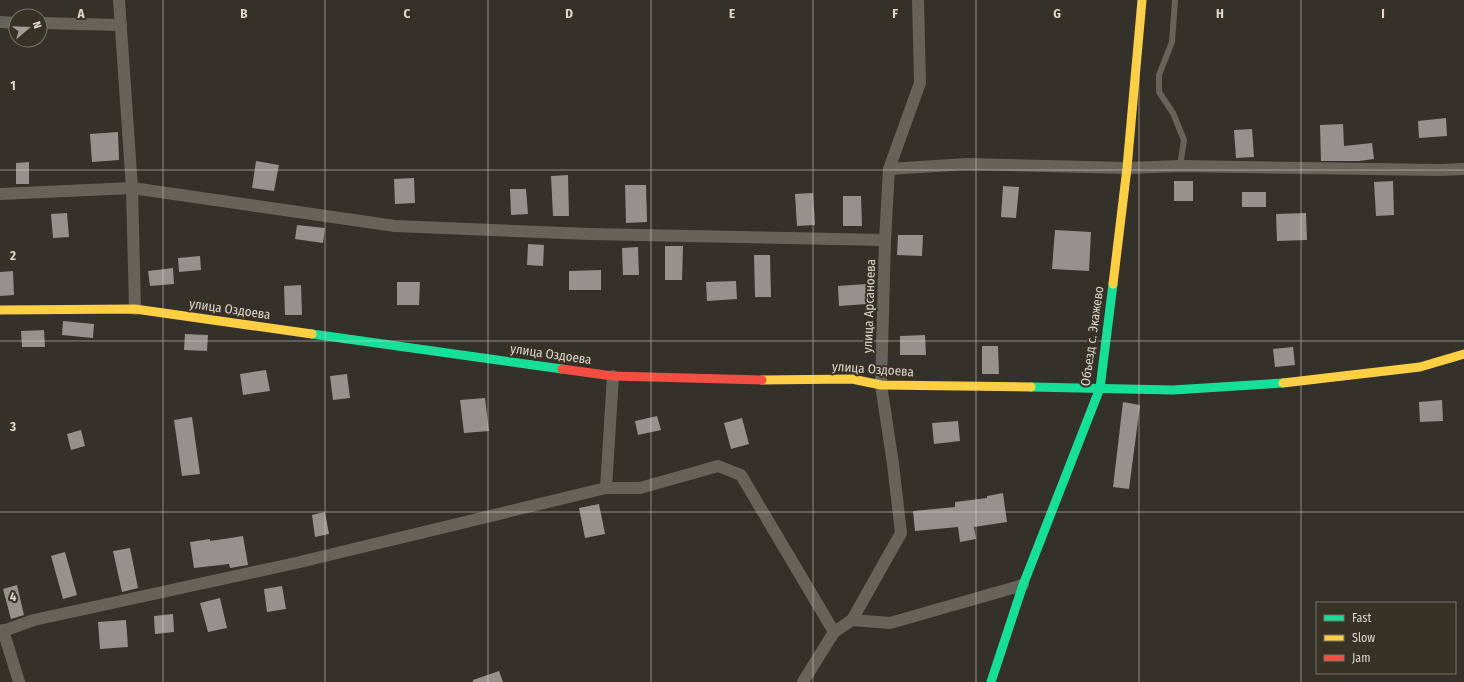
<svg xmlns="http://www.w3.org/2000/svg" width="1464" height="682" font-family="'Fira Sans Condensed',sans-serif">
<style>
.building{fill:#95918c}
.lines{fill:none;stroke-linecap:round;stroke-linejoin:round}
.lane{stroke:#66635b;stroke-width:6}
.street{stroke:#66635b;stroke-width:12}
.fast{stroke:#16e098;stroke-width:9}
.slow{stroke:#ffcf43;stroke-width:9}
.jam{stroke:#f24e42;stroke-width:9}
.grid{fill:none;stroke:#dcd7d0;stroke-width:1;stroke-opacity:0.55}
.labels{text-anchor:middle;dominant-baseline:central;stroke-width:4;stroke-linejoin:round;paint-order:stroke}
.street-label{font-size:13px;fill:#dcd7d0;stroke:#383126}
.grid-label{font-size:13px;text-anchor:middle;font-weight:bold;fill:#dcd7d0;stroke:#383126;stroke-width:4;stroke-linejoin:round;paint-order:stroke}
</style>
<rect width="100%" height="100%" fill="#34302a"/>
<g class="building">
<path d="M1446,118L1447,136L1419,138L1418,121Z"/>
<path d="M1343,124L1344,146L1372,143L1374,159L1359,161H1321L1320,125Z"/>
<path d="M1252,129L1254,157L1236,158L1234,130Z"/>
<path d="M118,132L119,160L92,162L90,134Z"/>
<path d="M256,161L279,165L274,191L252,188Z"/>
<path d="M29,162V184H16V163Z"/>
<path d="M568,175L569,216H553L551,176Z"/>
<path d="M414,178L415,203L395,204L394,179Z"/>
<rect x="1174" y="181" width="19" height="20"/>
<path d="M1393,181L1394,215L1376,216L1374,182Z"/>
<path d="M625,185H646L647,222L626,223Z"/>
<path d="M1003,186L1019,187L1016,218L1001,217Z"/>
<path d="M510,189H526L528,214L511,215Z"/>
<rect x="1242" y="192" width="24" height="15"/>
<path d="M813,193L815,225L797,226L795,194Z"/>
<path d="M843,196H861L862,226H843Z"/>
<path d="M67,213L69,237L53,238L51,214Z"/>
<path d="M1306,213L1307,240L1277,241L1276,214Z"/>
<path d="M297,225L325,228L323,243L295,239Z"/>
<path d="M1055,230L1091,232L1089,271L1052,269Z"/>
<path d="M898,235H923L922,256L897,255Z"/>
<path d="M528,244L544,245L543,266L527,265Z"/>
<path d="M665,246H683L682,280H665Z"/>
<path d="M638,247L639,275H623L622,248Z"/>
<path d="M754,255H770L771,297H755Z"/>
<path d="M200,256L201,270L179,272L178,258Z"/>
<path d="M173,268L174,284L150,286L148,271Z"/>
<path d="M601,270V290H569V271Z"/>
<path d="M13,271L14,295L0,296V272Z"/>
<path d="M736,281L737,299L707,301L706,282Z"/>
<path d="M397,282H420L419,305H397Z"/>
<path d="M866,284L867,304L839,306L838,286Z"/>
<path d="M301,285L302,315H285L284,286Z"/>
<path d="M63,321L94,324L93,338L62,335Z"/>
<path d="M44,330L45,347H22L21,331Z"/>
<path d="M185,334L208,335L207,351L184,350Z"/>
<path d="M925,335L926,355H900V336Z"/>
<path d="M982,346H998L999,374H982Z"/>
<path d="M1293,347L1295,365L1275,367L1273,349Z"/>
<path d="M266,370L270,391L243,395L240,374Z"/>
<path d="M347,374L350,398L333,400L330,376Z"/>
<path d="M485,398L489,431L464,433L460,400Z"/>
<path d="M1442,400L1443,421L1420,422L1419,402Z"/>
<path d="M1123,402L1140,405L1129,489L1113,487Z"/>
<path d="M657,416L661,430L638,435L635,421Z"/>
<path d="M192,417L200,474L182,476L174,420Z"/>
<path d="M742,418L749,444L731,449L724,423Z"/>
<path d="M958,421L960,441L934,444L932,423Z"/>
<path d="M81,430L85,446L71,450L67,434Z"/>
<path d="M1003,493L1007,522L974,527L976,539L960,542L958,527L915,531L913,511L955,507V502L987,498V496Z"/>
<path d="M599,504L605,534L585,538L579,508Z"/>
<path d="M325,512L329,534L315,537L312,515Z"/>
<path d="M243,536L248,565L230,568L229,564L194,568L190,542L210,539V541Z"/>
<path d="M130,548L138,588L122,592L113,551Z"/>
<path d="M65,552L77,595L63,599L51,556Z"/>
<path d="M17,585L24,615L11,619L3,589Z"/>
<path d="M282,586L286,609L267,612L264,589Z"/>
<path d="M220,598L227,628L208,632L200,603Z"/>
<path d="M173,614L174,632L155,634L154,616Z"/>
<path d="M126,620L128,647L100,649L98,622Z"/>
<path d="M499,671L503,682H473V680Z"/>
</g>
<g class="lines">
<path class="lane" d="M1175,0L1172,42L1159,75V92L1173,113L1184,140L1180,166"/>
<g class="street">
<path d="M119,0L132,188L135,309"/>
<path d="M0,22L16,23"/>
<path d="M40,23L121,25"/>
<path d="M889,169L967,164L1127,168L1180,166L1439,170L1464,169"/>
<path d="M0,194L132,188L395,226L590,234L885,240"/>
<path d="M606,488H640L718,466L741,475L834,632"/>
<path d="M852,620L890,623L1023,585"/>
<path d="M3,630L19,682"/>
<path d="M0,632L34,620L300,562L606,488L613,376"/>
<path d="M803,682L834,632L852,620L901,533L893,464L881,385L885,240L889,169L920,83L918,0"/>
</g>
<g class="fast">
<path d="M312,334L562,369"/>
<path d="M1031,387L1173,390L1283,383"/>
<path d="M991,682L1023,585L1100,388L1113,284"/>
</g>
<g class="slow">
<path d="M1113,284L1127,168L1142,0"/>
<path d="M0,310L135,309L312,334"/>
<path d="M762,380L852,379L881,385L1031,387"/>
<path d="M1283,383L1420,367L1464,354"/>
</g>
<path class="jam" d="M562,369L613,376L762,380"/>
</g>
<path class="grid" d="M163,0V682M325,0V682M488,0V682M651,0V682M813,0V682M976,0V682M1139,0V682M1301,0V682M0,170H1464M0,341H1464M0,512H1464"/>
<g class="labels">
<g class="street-label">
<text transform="translate(869 306) rotate(-88)">улица Арсаноева</text>
<text transform="translate(230 309) rotate(8)">улица Оздоева</text>
<text transform="translate(1092 336) rotate(-82)">Объезд с. Экажево</text>
<text transform="translate(551 354) rotate(8)">улица Оздоева</text>
<text transform="translate(873 369) rotate(4)">улица Оздоева</text>
</g>
</g>
<g class="grid-label">
<text x="81" y="18">A</text>
<text x="244" y="18">B</text>
<text x="407" y="18">C</text>
<text x="569" y="18">D</text>
<text x="732" y="18">E</text>
<text x="895" y="18">F</text>
<text x="1057" y="18">G</text>
<text x="1220" y="18">H</text>
<text x="1383" y="18">I</text>
<text x="13" y="90">1</text>
<text x="13" y="260">2</text>
<text x="13" y="431">3</text>
<text x="13" y="601">4</text>
</g>
<rect x="1316" y="602" width="140" height="72" fill="#383126" stroke="#7a736a"/>
<rect x="1324" y="615" width="20" height="6" fill="#16e098" stroke="#7a736a"/>
<text x="1352" y="622" font-size="12" fill="#dcd7d0">Fast</text>
<rect x="1324" y="635" width="20" height="6" fill="#ffcf43" stroke="#7a736a"/>
<text x="1352" y="642" font-size="12" fill="#dcd7d0">Slow</text>
<rect x="1324" y="655" width="20" height="6" fill="#f24e42" stroke="#7a736a"/>
<text x="1352" y="662" font-size="12" fill="#dcd7d0">Jam</text>
<g transform="translate(28 28) rotate(71)"><circle r="19" fill="#383126" stroke="#7a736a"/>
<path d="M0-3L7 15L0 10L-7 15Z" fill="#a19d96"/>
<text y="-6" font-size="11" font-weight="bold" text-anchor="middle" fill="#dcd7d0">N</text>
</g>
</svg>
